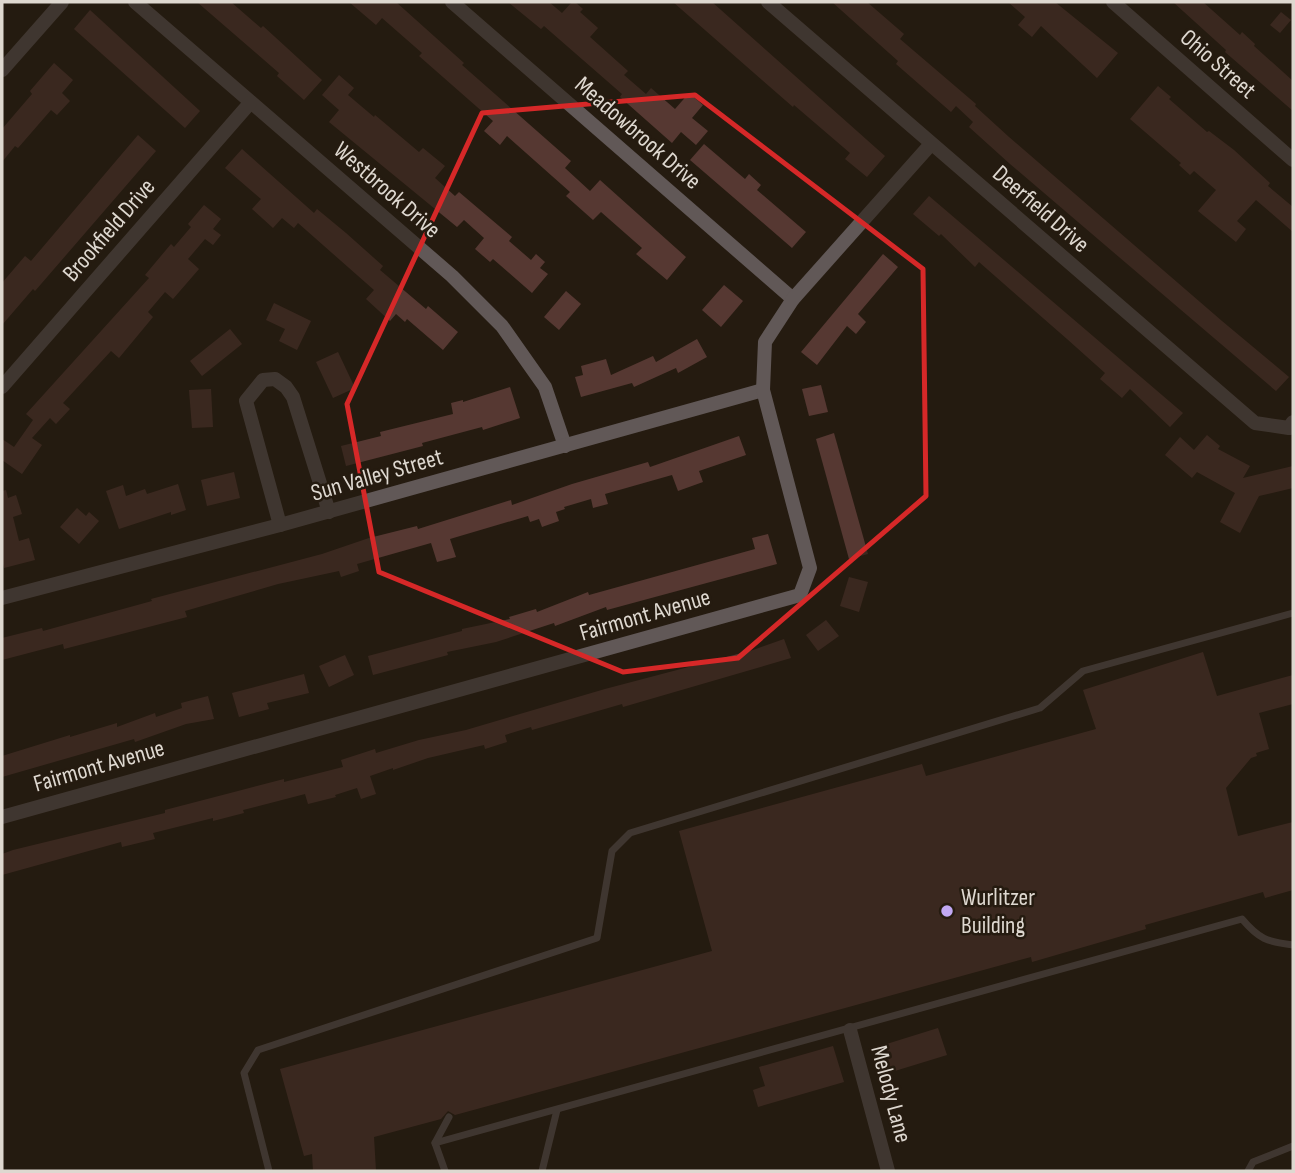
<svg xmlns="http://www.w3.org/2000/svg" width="1295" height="1173" font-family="'Sofia Sans Condensed',sans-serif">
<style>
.building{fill:#563832}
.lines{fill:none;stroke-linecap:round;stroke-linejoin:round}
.service{stroke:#615857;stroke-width:7}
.minor{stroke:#615857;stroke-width:14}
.marked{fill:none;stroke:#d62828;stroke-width:5;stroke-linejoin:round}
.poi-dot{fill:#c1a8f3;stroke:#251b10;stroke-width:2.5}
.labels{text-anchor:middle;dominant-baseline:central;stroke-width:5;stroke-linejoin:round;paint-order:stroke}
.street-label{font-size:24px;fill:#ded8d0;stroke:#251b10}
.poi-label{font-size:24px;fill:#ded8d0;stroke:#251b10;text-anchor:start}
</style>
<rect width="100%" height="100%" fill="#251b10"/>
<g class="building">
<path d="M197,2H231L261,28L263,26L322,80L304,100L277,76L279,73Z"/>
<path d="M349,2H396L464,63L462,65L571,161L565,168L590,191L600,180L686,257L667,280L636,254L642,248L601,212L593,220L566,196L570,192L507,136L500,145L484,131L493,121L419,56L422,53L382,18L376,25Z"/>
<path d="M508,2H549L562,13L572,2H575L583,9L580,12L598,28L590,37L628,71L624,75L646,94L651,88L675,109L689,93L703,105L692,118L708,131L696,145L681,132L672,143L620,97L622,94L544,26L541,29Z"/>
<path d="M673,2H712L885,156L867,177L845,159L850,153L794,105L793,107Z"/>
<path d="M832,2H867L904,34L900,39L976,104L975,106L1009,137L1222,321L1289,377L1276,391L1010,164L969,127L973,122L956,106L951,112L896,64L898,61Z"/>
<path d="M1008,2H1055L1118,53L1097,78L1041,26L1032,37L1018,25L1025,17Z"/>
<path d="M1173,2H1203L1240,35L1242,32L1255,44L1254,46L1293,81V111L1225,52L1226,50Z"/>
<path d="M90,10L200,111L185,128L74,29Z"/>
<path d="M1281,12L1291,20L1280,33L1270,25Z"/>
<path d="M54,63L73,80L62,93L70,101L57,115L51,110L18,148L15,146L2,162V129L32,94L30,91Z"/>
<path d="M339,75L354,88L348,95L374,117L375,115L419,152L423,148L445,166L435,178L455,196L459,192L479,209L512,237L509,241L531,260L536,254L545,262L540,268L548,274L532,293L493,259L490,262L475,249L484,238L464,220L457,227L329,122L339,110L322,95Z"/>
<path d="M1158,86L1171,97L1169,99L1207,132L1209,131L1234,150L1270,183L1268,186L1293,207V232L1256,200L1237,221L1246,229L1236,242L1198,211L1216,190L1194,171L1190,175L1179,165L1181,163L1130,119Z"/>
<path d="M138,135L156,151L35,291L33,289L2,325V283L25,256L31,261Z"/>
<path d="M704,144L745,179L749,174L761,185L757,190L806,232L792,248L690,160Z"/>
<path d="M242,149L314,213L317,209L346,233L383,266L380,270L426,309L428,306L458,332L443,350L407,319L405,322L396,314L390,321L366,299L374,290L298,223L294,228L282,218L273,228L252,209L261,199L225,168Z"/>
<path d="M929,196L1183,413L1170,427L1130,389L1122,398L1100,379L1105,373L1067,339L979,262L975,267L941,234L939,236L913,214Z"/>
<path d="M204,205L221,219L213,229L221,235L213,245L205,239L188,259L199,269L173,299L165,292L148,312L153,317L119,358L111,351L63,403L70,409L56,424L50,418L32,438L42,445L22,474L2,460V439L14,447L33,420L26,414L149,278L145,275L171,244L174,247L191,227L188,224Z"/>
<path d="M883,254L898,267L858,314L866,322L856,334L847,326L817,365L801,352Z"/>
<path d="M724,285L743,301L721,327L702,310Z"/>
<path d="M566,291L581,304L559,330L544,317Z"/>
<path d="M274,303L311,321L297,350L279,341L285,329L266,320Z"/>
<path d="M230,329L242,344L202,376L190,361Z"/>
<path d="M697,339L707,357L678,373L676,368L634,387L632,383L581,397L575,377L583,375L581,366L606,359L611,375L653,356L656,362Z"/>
<path d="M338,352L355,388L333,398L316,362Z"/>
<path d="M821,385L828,412L809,416L802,389Z"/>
<path d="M510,387L520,418L483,430L482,427L422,443L423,446L346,466L341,446L381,436L380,432L453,414L451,403L463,400V402Z"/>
<path d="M211,389L213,427L192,428L189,390Z"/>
<path d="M834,433L868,554L849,559L816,439Z"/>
<path d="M1207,435L1220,446L1218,449L1250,466L1243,478L1293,466V488L1259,496L1240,533L1220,522L1235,493L1197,472L1192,478L1165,455L1180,437L1194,450Z"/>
<path d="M739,436L746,455L699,471L703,482L678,491L672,475L605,494L608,504L593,508L591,499L564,507L565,509L556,512L559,521L542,527L539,519L530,522L528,516L450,539L456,557L437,562L431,543L357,564L359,571L341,577L339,571L278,584L185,611L187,617L64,649L63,644L2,660V638L42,628L43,631L152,601L151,599L322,554L369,538L417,526L418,529L511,500L512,505L572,484L648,462L650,467Z"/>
<path d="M234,472L240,498L207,506L201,480Z"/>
<path d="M178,484L186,510L171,515V512L119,529L106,491L123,485L126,496L145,489L147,494Z"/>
<path d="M6,490L8,498L16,495L22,514L13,517L19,541L29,538L35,560L4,568L2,560V491Z"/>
<path d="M77,508L86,516L89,512L99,521L79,544L60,527Z"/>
<path d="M768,534L777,564L607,610L606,607L555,626L554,623L496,642L447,652L448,655L373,675L368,656L462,631V629L510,619L509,617L536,609L537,612L588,592L589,595L755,549L752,538Z"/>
<path d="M849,577L868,582L859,612L840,606Z"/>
<path d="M826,620L839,636L818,651L806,635Z"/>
<path d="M784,639L791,658L623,707L622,704L532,730L531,727L505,735L507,742L485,749L484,745L428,758L393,770V768L370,776L376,794L361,799L357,788L335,795L336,797L308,804L305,794L243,810L244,813L213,821V818L153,833L155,839L122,847L121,842L2,875V854L13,850L165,813V810L238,791L284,779V782L343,767L341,760L375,749L376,753L419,740L466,730L605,689L753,650Z"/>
<path d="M1203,652L1217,696L1293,675V704L1259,713L1269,749L1256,753L1257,756L1251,758L1226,788L1238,836L1293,822V890L1265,898L1263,892L1145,925L1146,929L1032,962L1031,957L455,1115L448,1111L441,1119L374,1137L376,1171H313L312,1154L304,1156L280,1069L712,951L679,831L922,764L926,776L1096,729L1083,690Z"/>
<path d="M345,655L354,675L329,687L319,666Z"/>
<path d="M304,674L309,693L267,703L269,709L239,717L232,693Z"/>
<path d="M208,696L214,719L186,724L135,742L134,739L2,777V756L70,735V737L117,723V727L155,713L156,717L182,708L181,703Z"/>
<path d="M938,1028L947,1055L885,1074L877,1047Z"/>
<path d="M833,1046L844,1082L758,1107L753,1090L765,1086L759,1067Z"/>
</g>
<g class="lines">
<g class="service">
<path d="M435,1143L1242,919C1259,939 1267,942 1293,945"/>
<path d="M269,1171L244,1073L258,1050L597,938L612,851L630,833L1040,708L1083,671L1293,613"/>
<path d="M445,1171L435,1143L449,1117"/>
<path d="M542,1171L557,1110"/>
<path d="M1248,1171L1253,1162L1293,1146"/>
</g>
<g class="minor">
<path d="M135,2L452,276L502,326L545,387L565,446"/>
<path d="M452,2L793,299"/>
<path d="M768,2L1255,423L1289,428L1293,422"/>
<path d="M1113,2L1293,160"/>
<path d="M2,70L62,2"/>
<path d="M2,387L250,103"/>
<path d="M280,525L246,401L263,380L275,379L286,387L293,397L329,512"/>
<path d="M2,598L280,525L763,390"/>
<path d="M2,817L800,595L810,568L763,390L765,342L793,299L931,144"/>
<path d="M850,1030L888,1171"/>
</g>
</g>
<path d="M0 0H1295V1173H0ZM695,95L923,269L926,496L738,658L623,672L379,572L347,404L482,113Z" fill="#251b10" fill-opacity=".55" fill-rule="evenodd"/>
<path class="marked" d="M695,95L923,269L926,496L738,658L623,672L379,572L347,404L482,113Z"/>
<circle class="poi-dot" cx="947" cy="911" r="7"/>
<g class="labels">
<g class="street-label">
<text transform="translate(1218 64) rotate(41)">Ohio Street</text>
<text transform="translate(638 133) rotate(41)">Meadowbrook Drive</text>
<text transform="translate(387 190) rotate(41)">Westbrook Drive</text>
<text transform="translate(1041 209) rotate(41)">Deerfield Drive</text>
<text transform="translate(109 230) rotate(-49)">Brookfield Drive</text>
<text transform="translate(377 475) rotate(-16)">Sun Valley Street</text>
<text transform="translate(645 615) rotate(-16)">Fairmont Avenue</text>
<text transform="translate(99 766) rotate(-16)">Fairmont Avenue</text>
<text transform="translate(891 1094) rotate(75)">Melody Lane</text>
</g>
<g class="poi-label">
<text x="961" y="897">Wurlitzer<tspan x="961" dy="28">Building</tspan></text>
</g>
</g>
<rect width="1295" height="1173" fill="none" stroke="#ded8d0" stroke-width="7"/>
</svg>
